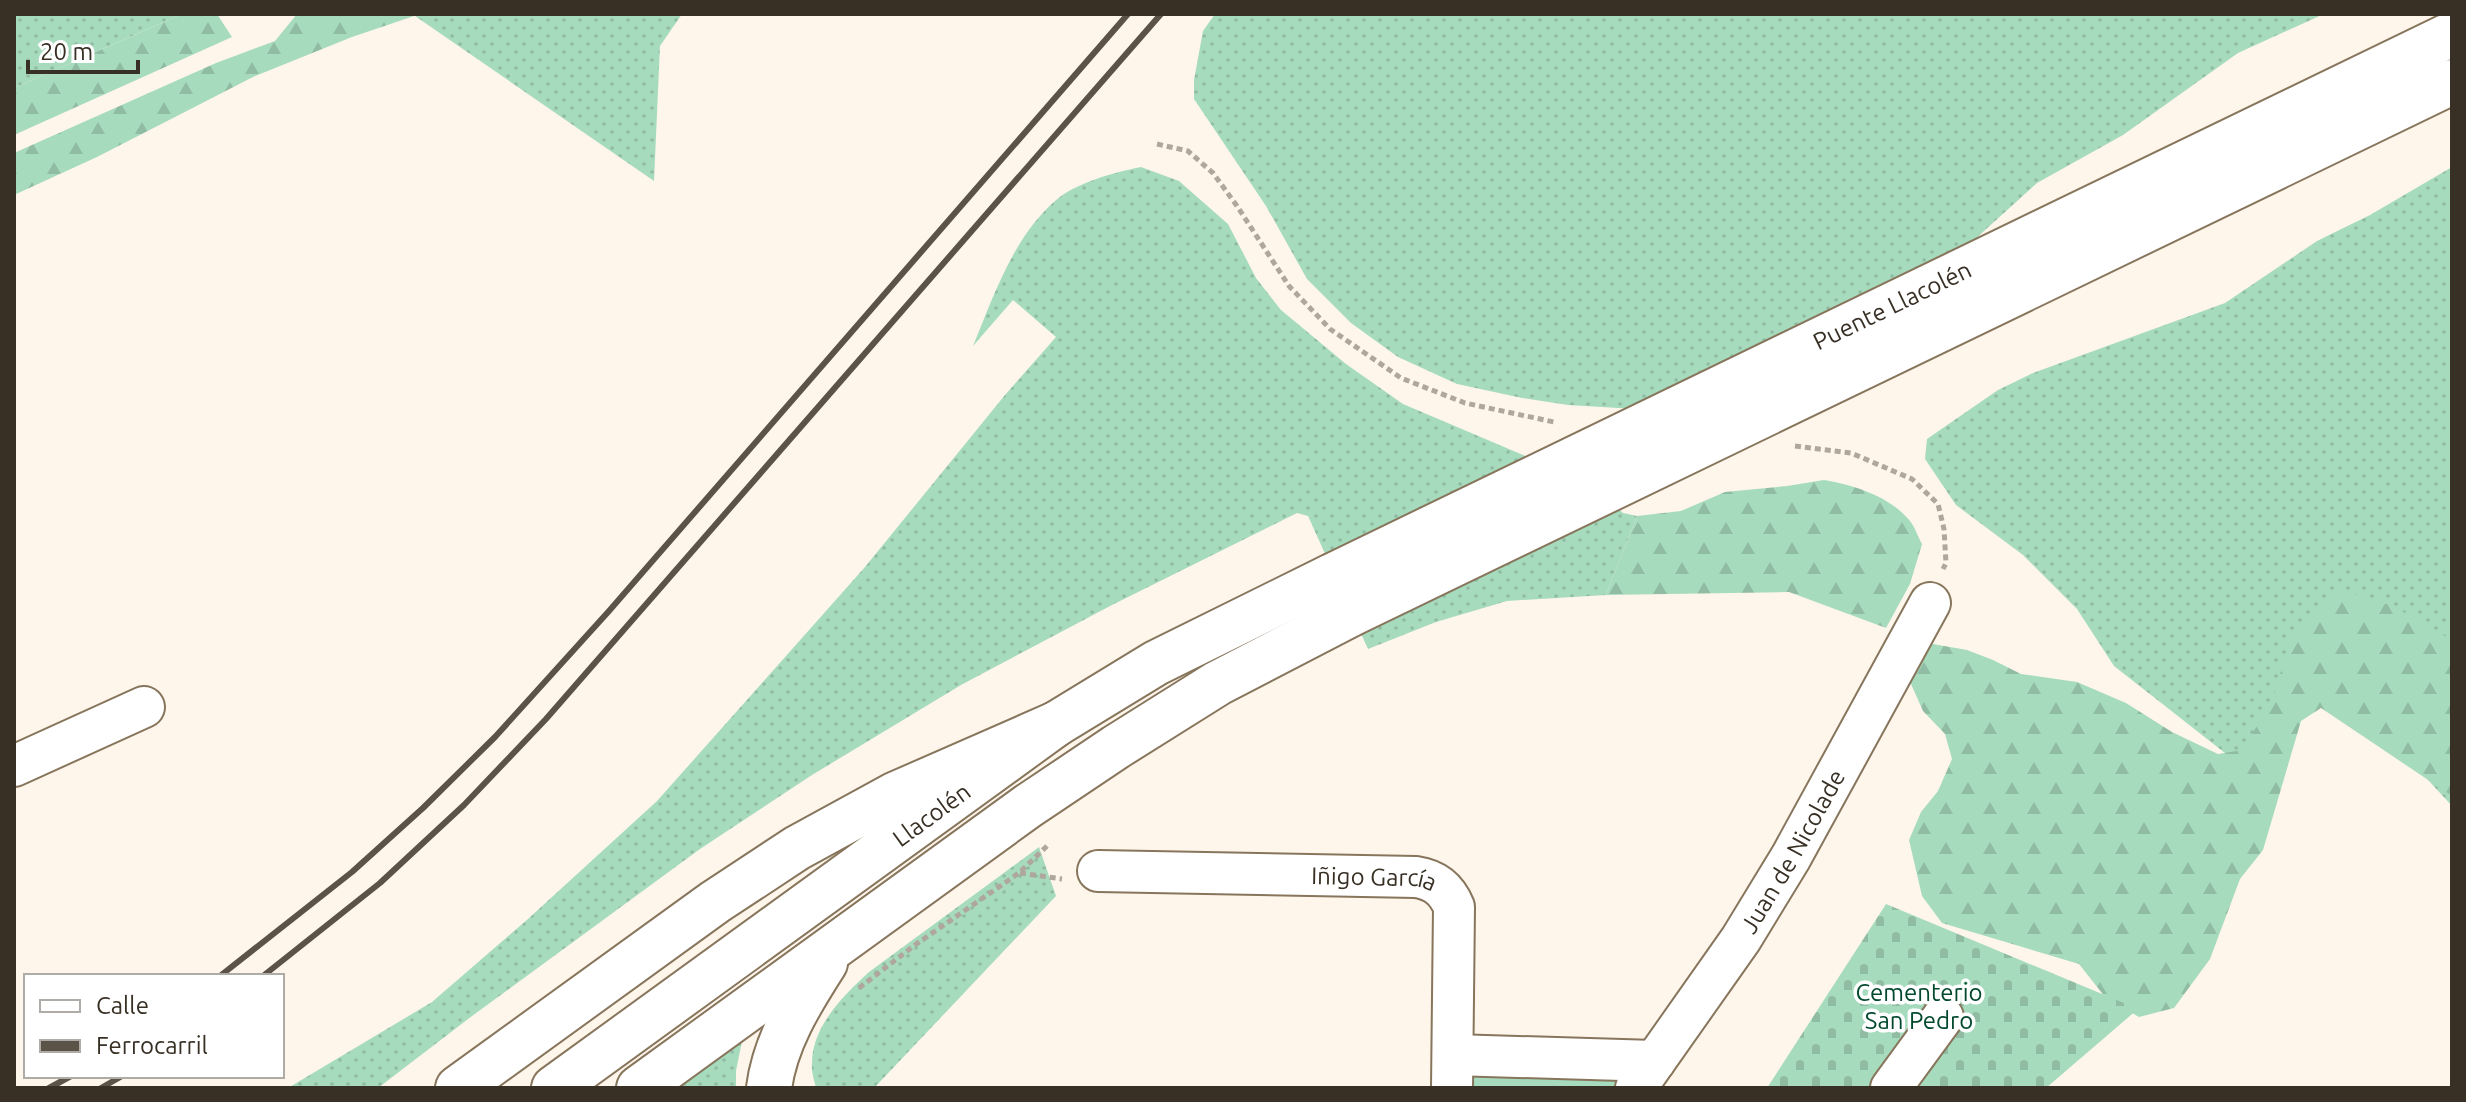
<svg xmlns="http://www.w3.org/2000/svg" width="2466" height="1102" font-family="Ubuntu,sans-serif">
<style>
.grass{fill:url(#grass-dots)}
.forest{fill:url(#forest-firs)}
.cemetery{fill:url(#cemetery-stones)}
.park{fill:#a7dbbe}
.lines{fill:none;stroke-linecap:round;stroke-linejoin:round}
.minor-casing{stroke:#87755c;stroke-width:44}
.major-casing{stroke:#87755c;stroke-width:48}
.highway-casing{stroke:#87755c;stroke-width:48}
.path{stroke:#afa79c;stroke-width:5;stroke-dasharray:6 4;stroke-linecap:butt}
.minor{stroke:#fff;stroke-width:40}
.major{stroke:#fff;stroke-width:44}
.highway{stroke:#fff;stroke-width:44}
.rail{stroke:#5b5348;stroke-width:6}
.major-bridge-casing{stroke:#87755c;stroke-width:48;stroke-linecap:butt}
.major-bridge{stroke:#fff;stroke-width:44}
.labels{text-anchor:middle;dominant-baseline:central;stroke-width:7;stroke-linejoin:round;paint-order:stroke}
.street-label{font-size:24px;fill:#383025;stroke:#fff}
.park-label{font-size:24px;fill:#02492e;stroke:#fff}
</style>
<defs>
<pattern id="grass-dots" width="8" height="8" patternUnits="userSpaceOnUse" patternTransform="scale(2)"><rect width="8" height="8" fill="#a7dbbe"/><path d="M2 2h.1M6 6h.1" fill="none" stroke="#90bca3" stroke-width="1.8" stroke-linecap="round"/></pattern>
<pattern id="forest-firs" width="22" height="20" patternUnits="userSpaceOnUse" patternTransform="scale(2)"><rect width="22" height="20" fill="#a7dbbe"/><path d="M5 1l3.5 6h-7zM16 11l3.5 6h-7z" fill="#90bca3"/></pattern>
<pattern id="cemetery-stones" width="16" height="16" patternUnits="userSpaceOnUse" patternTransform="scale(2)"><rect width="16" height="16" fill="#a7dbbe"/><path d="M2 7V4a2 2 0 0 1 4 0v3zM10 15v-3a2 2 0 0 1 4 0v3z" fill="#90bca3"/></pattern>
</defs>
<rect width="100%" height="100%" fill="#fef6eb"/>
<g class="grass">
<path d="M14,14H182L14,88Z"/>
<path d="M419,14H682L660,46L654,181L415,16Z"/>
<path d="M1215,14H2324L2238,53L2123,135L2037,183L1941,270L1736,415L1568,405L1522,398L1457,384L1398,357L1351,323L1307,279L1266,206L1194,99V80L1203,31Z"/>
<path d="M1141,167L1179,181L1228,224L1256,278L1281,310L1346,364L1403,404L1596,486L1623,513L1637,516L1606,595L1507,601L1436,622L1368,649L1308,516L1297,513L1112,605L961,685L812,775L700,849L472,1016L378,1088H288L432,1002L528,919L657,801L865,567L1005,395L1056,337L1013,300L973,346C994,295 1013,238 1055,201C1075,183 1115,172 1141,167Z"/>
<path d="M2452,167V806L2316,658L2262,782L2114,666L2077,609L2023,555L1956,505L1925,459L1927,439L1998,390L2033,373L2225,303L2317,241L2370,215Z"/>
<path d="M1039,847L1056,896L874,1088H816C814,1080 811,1071 812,1063C812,1026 844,995 869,972Z"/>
<path d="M743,1036L736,1071V1088H672Z"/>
</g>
<g class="forest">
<path d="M182,14H217L232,37L14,135V88Z"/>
<path d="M297,14H420L352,37L253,77L97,157L14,195V153L216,63L275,41Z"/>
<path d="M1824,480C1853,485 1890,496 1910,521C1915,527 1918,537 1922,544L1910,584L1886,628L1789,592L1606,595L1637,516L1681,511L1725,492L1787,486Z"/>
<path d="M2341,590L2393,606L2452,640V796L2321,708L2301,721L2263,850L2240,879L2210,959L2174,1008L2139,1017L2105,997L2079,964L1942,923L1922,896L1909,840L1921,812L1938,791L1952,759L1945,734L1923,711L1907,675L1911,650L1933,644L1967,650L1993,660L2021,674L2077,682L2126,703L2172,732L2218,754L2243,750L2273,698L2291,638Z"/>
</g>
<path class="cemetery" d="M1886,904L2138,1009L2046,1088H1767Z"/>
<path class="park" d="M1465,1071L1629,1077L1620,1088H1465Z"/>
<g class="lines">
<defs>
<g id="minor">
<path d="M14,766L144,707"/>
<path id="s1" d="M1098,871L1416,877C1436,880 1447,890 1454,907L1452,1088"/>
<path d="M1453,1055L1655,1061"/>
<path id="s2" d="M1636,1088L1741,939L1791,857L1930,603"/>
<path d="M1891,1088L1943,1017"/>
</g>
<g id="major">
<path id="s3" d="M554,1088L1056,724L1156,663L1332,576"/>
<path d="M639,1088L1028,806L1116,747L1218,683L1351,614"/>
<path d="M769,1088C775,1042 800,1002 825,963"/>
</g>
<path id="highway" d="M458,1088L715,902L797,848L894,795L1056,724"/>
</defs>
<use href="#minor" class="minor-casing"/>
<use href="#major" class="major-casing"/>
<use href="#highway" class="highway-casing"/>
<g class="path">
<path d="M1157,144L1188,151L1213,173L1237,206L1289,286L1330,329L1401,378L1465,403L1554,422"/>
<path d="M1795,446L1851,453L1912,479L1938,504L1944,529L1946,563L1943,569"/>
<path d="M1020,873L1062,879"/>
<path d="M859,988L915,945L1019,873L1048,845"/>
</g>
<use href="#minor" class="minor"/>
<use href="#major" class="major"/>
<use href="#highway" class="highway"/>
<g class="rail">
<path d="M220,976L352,872L423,808L495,737L609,611L1128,14"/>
<path d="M263,976L380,883L464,805L546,719L1161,14"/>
<path d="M49,1088L71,1076"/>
<path d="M101,1088L122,1076"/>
</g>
<defs>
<g id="major-bridge">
<path id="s4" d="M1332,576L2452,34"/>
<path d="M1351,614L2452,82"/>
</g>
</defs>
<use href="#major-bridge" class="major-bridge-casing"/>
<use href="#major-bridge" class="major-bridge"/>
</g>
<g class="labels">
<g class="street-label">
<text stroke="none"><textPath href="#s4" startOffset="622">Puente Llacolén</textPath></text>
<text stroke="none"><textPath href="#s3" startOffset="466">Llacolén</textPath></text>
<text stroke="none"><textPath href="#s2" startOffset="284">Juan de Nicolade</textPath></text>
<text stroke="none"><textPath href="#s1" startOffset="276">Iñigo García</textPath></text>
</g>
<g class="park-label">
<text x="1919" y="992">Cementerio<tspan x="1919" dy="28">San Pedro</tspan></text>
</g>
</g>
<rect width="2466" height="1102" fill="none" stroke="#383025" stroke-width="32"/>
<rect x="24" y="974" width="260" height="104" fill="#ffffff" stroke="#afaca8" stroke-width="2"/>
<rect x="40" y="1000" width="40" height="12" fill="#ffffff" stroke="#afaca8" stroke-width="2"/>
<text x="96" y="1014" font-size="24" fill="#383025">Calle</text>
<rect x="40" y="1040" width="40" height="12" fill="#5b5348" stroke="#afaca8" stroke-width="2"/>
<text x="96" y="1054" font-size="24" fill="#383025">Ferrocarril</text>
<path d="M28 60v12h110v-12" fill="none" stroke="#383025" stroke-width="4"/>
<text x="40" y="60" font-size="24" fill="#383025" stroke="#ffffff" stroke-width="6" paint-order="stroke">20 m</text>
</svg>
